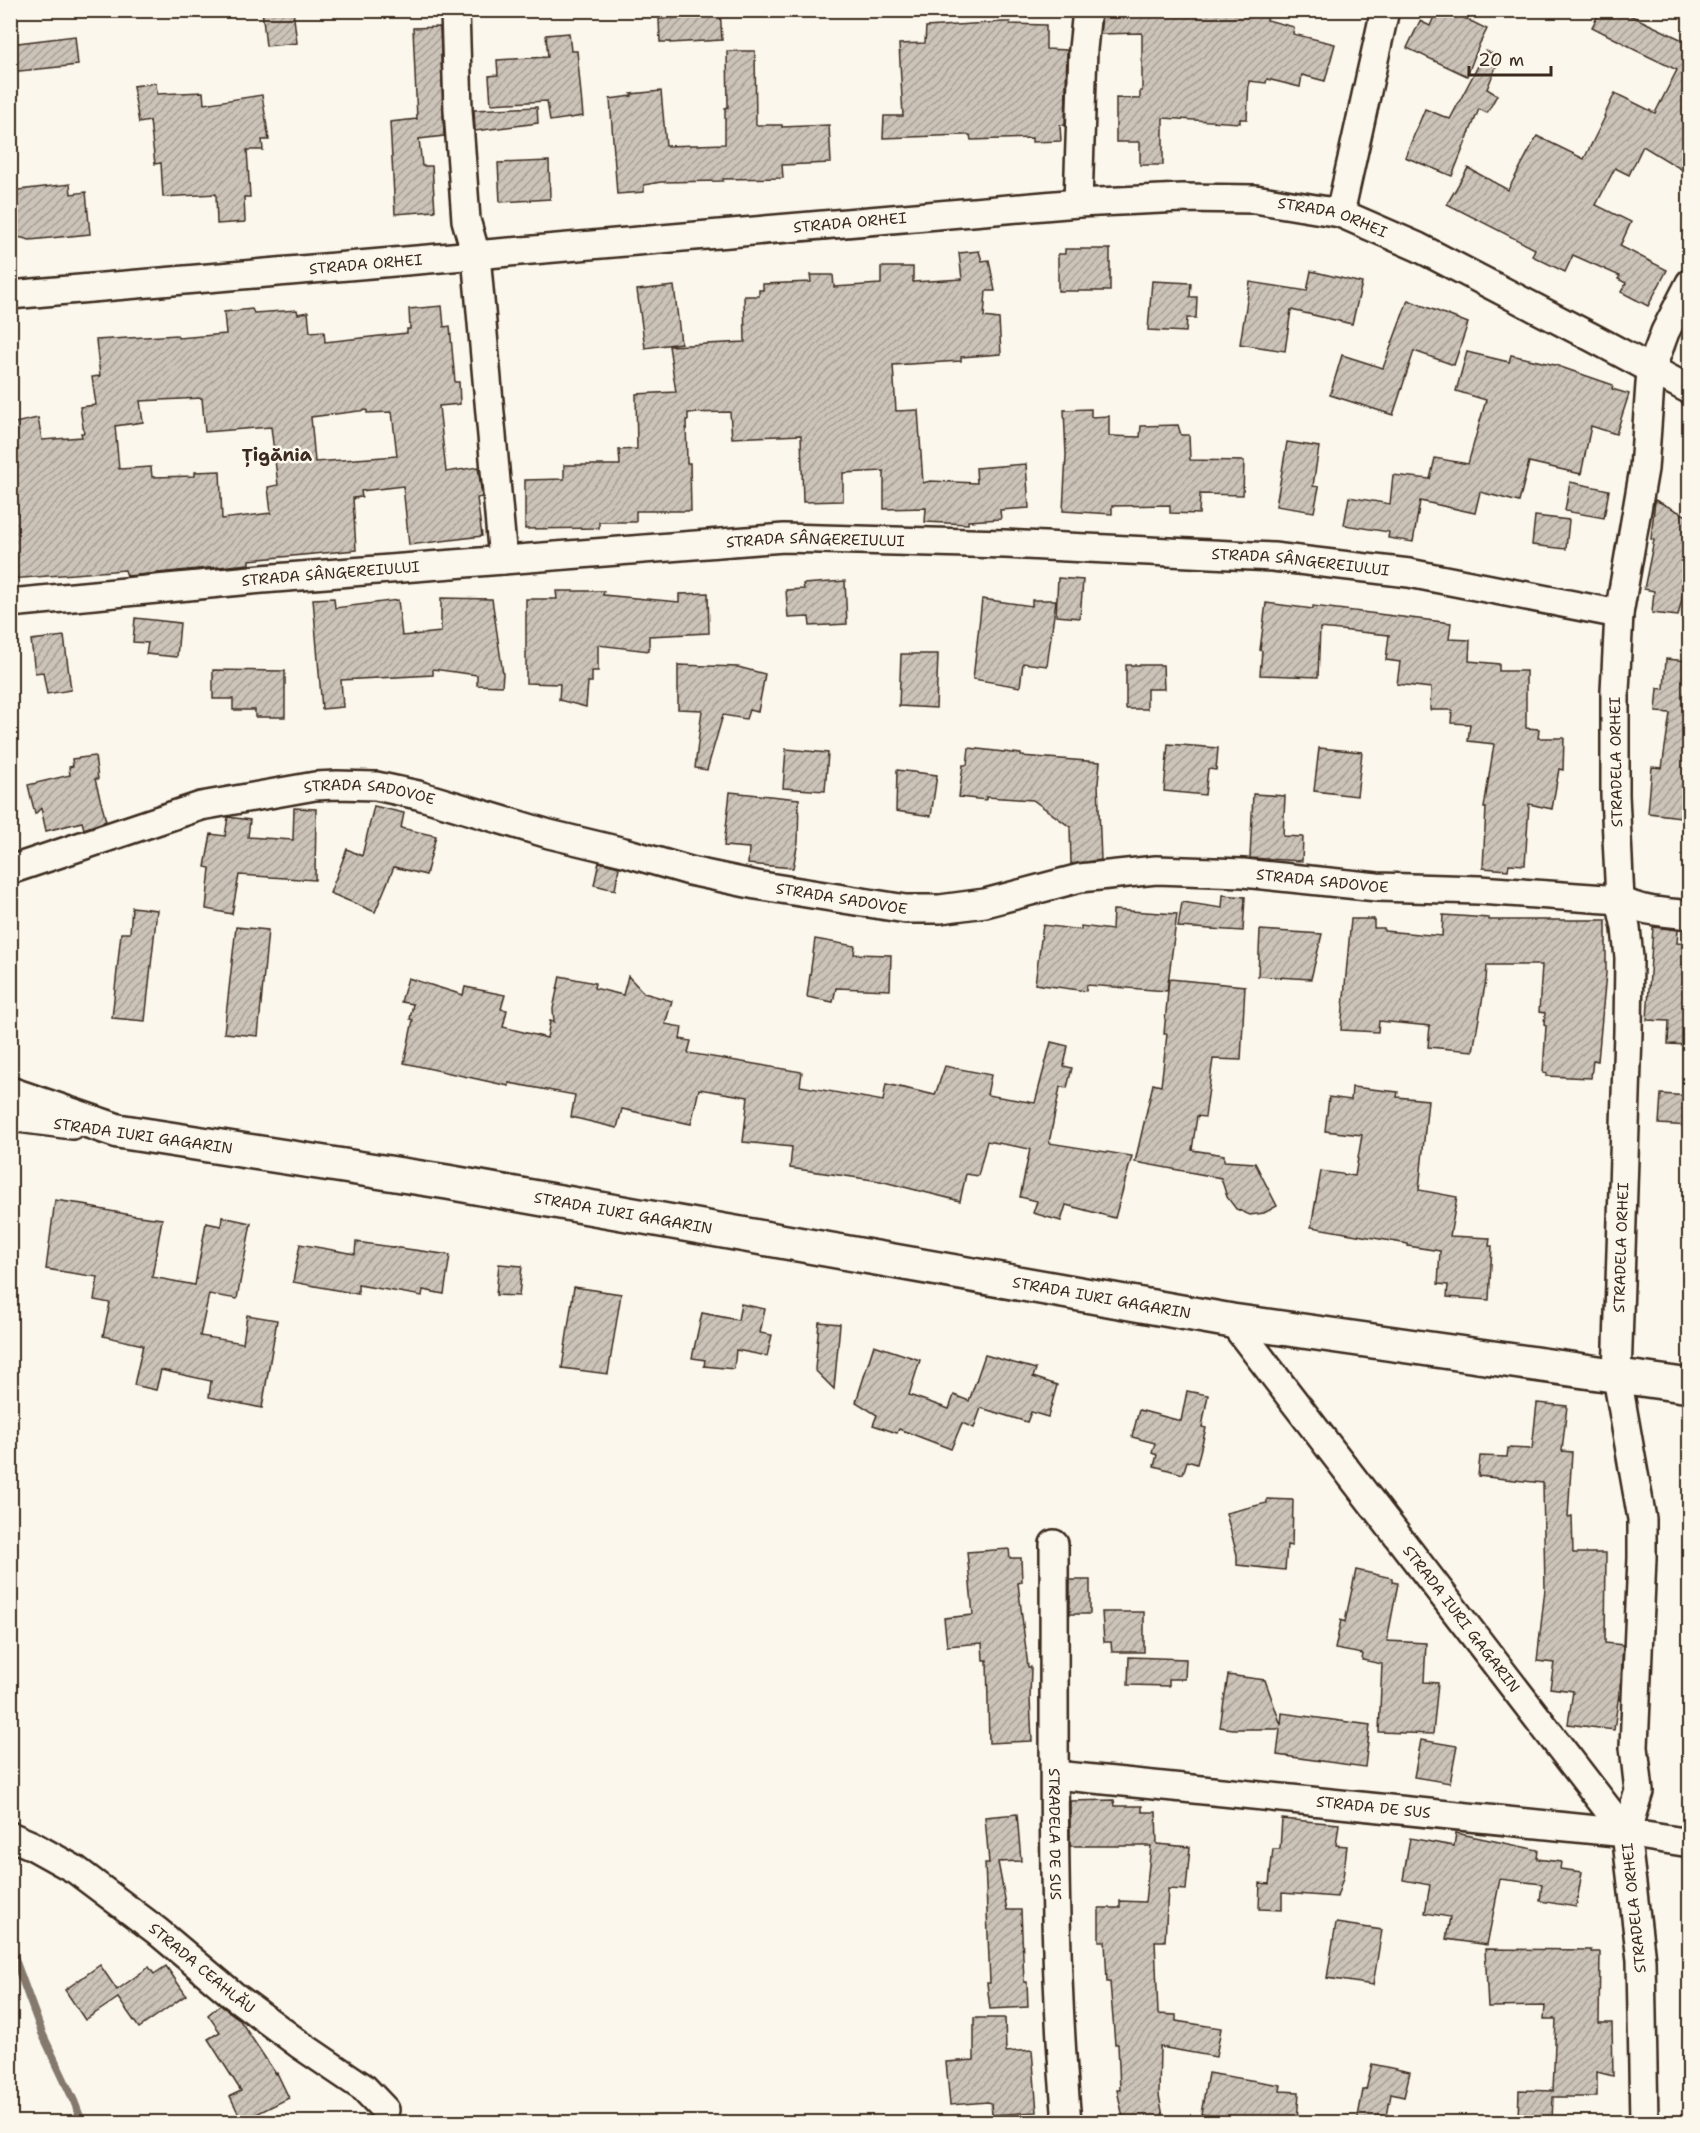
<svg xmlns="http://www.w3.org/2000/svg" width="1700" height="2133" font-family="'Shantell Sans',sans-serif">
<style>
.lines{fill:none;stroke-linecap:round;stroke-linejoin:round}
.stream{stroke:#85796d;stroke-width:8}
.building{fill:url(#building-hatch);stroke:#3b2a1e;stroke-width:1.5;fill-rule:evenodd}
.minor-casing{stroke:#3b2a1e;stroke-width:32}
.major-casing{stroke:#3b2a1e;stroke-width:38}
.minor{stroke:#fbf7ec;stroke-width:27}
.major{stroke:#fbf7ec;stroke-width:33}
.labels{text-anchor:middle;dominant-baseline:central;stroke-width:5;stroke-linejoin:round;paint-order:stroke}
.street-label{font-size:15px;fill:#3b2a1e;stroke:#fbf7ec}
.quarter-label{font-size:18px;font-weight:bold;fill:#3b2a1e;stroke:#fbf7ec}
</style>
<defs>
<pattern id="building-hatch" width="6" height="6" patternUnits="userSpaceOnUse" patternTransform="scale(1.5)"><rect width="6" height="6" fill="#ccc4b9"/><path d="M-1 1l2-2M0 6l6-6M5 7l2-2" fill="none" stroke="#a79f96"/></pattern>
</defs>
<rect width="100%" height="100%" fill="#fbf7ec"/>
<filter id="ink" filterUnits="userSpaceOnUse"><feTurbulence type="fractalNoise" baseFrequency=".0167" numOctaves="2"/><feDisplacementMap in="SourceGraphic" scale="12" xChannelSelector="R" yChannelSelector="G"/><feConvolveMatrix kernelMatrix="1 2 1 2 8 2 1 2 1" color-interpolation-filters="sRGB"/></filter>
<g filter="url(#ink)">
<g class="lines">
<path class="stream" d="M10,1946L42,2033L74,2101L82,2122"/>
</g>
<g class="building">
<path d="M262,10H293L297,43L266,46Z"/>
<path d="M700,10H720L722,40L670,43V42H660L659,19L700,16Z"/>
<path d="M1183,10H1267V20L1294,27L1293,34L1335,44L1325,81L1302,75L1300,87L1267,79L1266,83L1249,81L1247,119H1240V123L1163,118V165H1140V142H1116V98L1140,99V91H1142V33L1100,34L1102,14Z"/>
<path d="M1437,10H1448L1487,29L1479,45L1467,76L1407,48L1420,21L1430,26Z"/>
<path d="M1601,10H1619L1689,43V174L1643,146L1629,175L1615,168L1596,205L1631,222L1620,246L1667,270L1648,306L1621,292L1626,283L1618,279L1620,276L1573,255L1565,272L1532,256L1535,249L1447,204L1468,168L1508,190L1537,136L1584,159L1605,117L1604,116L1615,93L1655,113L1677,70L1633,49V48L1592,27Z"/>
<path d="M1003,22H1010V24L1046,25V49L1067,50L1065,125H1060L1061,141L1032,142V138L971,140L970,135H965L883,138L884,116H903L899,44L925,43L926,27Z"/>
<path d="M440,27L444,136L419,139L422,166H432L435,211L395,214L390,122L417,119L413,28Z"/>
<path d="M569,33L571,51H577L583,116L550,121L547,101L491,104L489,76L498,75L497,60L548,57L546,35Z"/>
<path d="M75,36L78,65L10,72V44Z"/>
<path d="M727,51H755L756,125H782V127L829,125L831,163L782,165L783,178L723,179V181L661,182L644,185V192L617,194L610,99L632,96L631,94L661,91L666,146L725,144V108L728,107Z"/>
<path d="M1486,51L1500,57L1487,89L1497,95L1487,113L1479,109L1452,176L1405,157L1425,109L1450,119Z"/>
<path d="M156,83L157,94L203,92L204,104L262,95L269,140H262L263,150H247L250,197H244L245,222L217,224L216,194L163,197L161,163L155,164L150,121L139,123L133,86Z"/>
<path d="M537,107L538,123L475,131L474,110Z"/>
<path d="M549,161L550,199L500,202L498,163Z"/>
<path d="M70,184L71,194L86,192L90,234L30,240L10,235V191Z"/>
<path d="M1065,249H1110V291H1058V254H1065Z"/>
<path d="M979,251L982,261L989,260L995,291H986L984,317L999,319L1001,354L961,357V361L893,365L896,411L918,410L923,483L930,481L977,483L976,468L1026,464L1029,508L1000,510L1001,519L968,521V524L925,522L926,508L884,509V471L843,473V501L803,502L801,435L732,438L730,412L688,413V420H686L687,463H690L691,511H636V522H599V528L525,529V480L564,479V465H620L619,450L637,449L636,394L676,392L669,346L745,342L744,296H759V290H763V284L811,282L810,275H833L834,287L881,284V267H913V282L962,279L959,253Z"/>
<path d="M1311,271L1362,283L1352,324L1291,310L1285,351L1240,344L1250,282L1307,291Z"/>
<path d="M1152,281L1191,283L1190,297H1197L1196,318H1187L1186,332L1148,330Z"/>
<path d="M674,286L681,343L645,348L637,290Z"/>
<path d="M1408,300L1468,323L1454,365L1414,351L1393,415L1330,395L1342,355L1383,368Z"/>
<path d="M442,306L444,327L450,326L455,382H459L460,404L439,406L446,472L478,467L482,497L477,498L482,536L409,545L403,486L361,491L362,497L353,498L356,550L249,560V564L127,576L125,570L10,579V424L38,418L42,440L82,437L81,433H84L80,407L96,405L92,377L100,376L96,340L177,335L178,338L226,334L224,312L252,309L254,313L297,310L298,314L308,312L310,332L324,331L325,342L407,333V329H410L409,309ZM202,398L205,432L271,427L278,485L268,487L271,513L222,519L220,471L195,472V476L152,477L151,467L119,469L115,426L143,422L140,401ZM367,410V413L392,412L397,456L315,462L311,417Z"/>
<path d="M1467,352L1509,362L1511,355L1555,365L1613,385L1612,389L1629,394L1616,434L1591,426L1581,474L1529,462L1519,502L1480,492L1475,513L1420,501L1413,542L1388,538L1389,532L1344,525L1349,497L1390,504L1393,475L1430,479L1435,458L1468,464L1486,400L1456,391Z"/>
<path d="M1091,409V417L1109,416V436L1140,437L1141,426L1178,425L1181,435H1189L1190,460L1244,461L1243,495L1200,494L1199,514L1170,513V505L1112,506V514L1063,511L1066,455L1064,410Z"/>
<path d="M1287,442L1319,447L1313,486L1319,487L1314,512L1276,506Z"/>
<path d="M1570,482L1609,490L1604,518L1565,511Z"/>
<path d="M1655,500L1689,517V568L1678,616L1652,613L1654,591L1644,589L1654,540L1651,539Z"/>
<path d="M1535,516L1569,520L1566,549L1532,545Z"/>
<path d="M1058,578L1083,580L1080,618L1056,616Z"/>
<path d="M845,581L847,624L810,626L809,617L788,618L786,590L804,589L803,584Z"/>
<path d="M556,591H604L603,595L679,602V594L708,593L709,633L649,636V651L598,645V671H592V682H588L586,707L559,700L560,684L526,683V599H557Z"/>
<path d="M334,598L335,608L398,600L402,636L441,632V598L492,599L503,674L502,686L477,685V675L433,669V675L341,680L343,707L322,709L313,599Z"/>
<path d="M982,599L1032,606V600H1056L1047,666L1023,663L1020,687L973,679Z"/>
<path d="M1266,603L1313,609V606L1451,623L1449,639L1470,640L1469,661L1499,664V671H1526V728L1539,729L1538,738H1564L1563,770L1559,769L1552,809L1529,804L1525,865L1509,864L1508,870L1483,868L1486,808H1484L1494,744L1468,741L1470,724L1451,723L1452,710H1430L1431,688L1397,684L1400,662L1386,660L1389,635L1320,628L1318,677L1260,675L1262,651L1260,650Z"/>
<path d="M135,618L180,623L177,657L146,654L148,643L133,642Z"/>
<path d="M64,636L71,690L47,694L43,672L35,673L31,640Z"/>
<path d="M901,654H938L936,708L899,706Z"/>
<path d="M1666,659L1689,661V818L1648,813L1652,767L1662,768L1670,713L1656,712L1658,688L1664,689Z"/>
<path d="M678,665L738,667L765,674L758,712L749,710L746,719L723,715L707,770L695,768L702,710L678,709Z"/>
<path d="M1126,665H1163L1164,689H1147V709H1126Z"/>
<path d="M213,670L285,671V717H255V710H233V699H213Z"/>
<path d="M1168,744L1218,748L1216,770L1208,769L1205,795L1164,791Z"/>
<path d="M969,748L1021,754V756L1100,762L1098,783L1101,860L1071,864L1070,827L1033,800L986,797V800L959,797L963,765H967Z"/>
<path d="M1319,748L1362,752L1357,796L1314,791Z"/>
<path d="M786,749L828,753L825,791L783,788Z"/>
<path d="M95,756L98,779H95L106,821L84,829L82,822L46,831L41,808L35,814L28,785L70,775L69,767L73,766L72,759Z"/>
<path d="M897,770L937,775L931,816L896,811Z"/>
<path d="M730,792L799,799L798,842L793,868L748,864L749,848L724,846Z"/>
<path d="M1253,794L1285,796L1283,836L1303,837L1302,861L1250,858Z"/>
<path d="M374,806L404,813L401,828L436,836L426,875L394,867L375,912L330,893L347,849L362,856Z"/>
<path d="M294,808L316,809L315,880L239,875L232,914L206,909L210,868L205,867L211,834L225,836L228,817L250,820L248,837L293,840Z"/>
<path d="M599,862L619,867L615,890L594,885Z"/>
<path d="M1223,895L1245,897L1243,931L1178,927L1182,902L1222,908Z"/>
<path d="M132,907L157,910L145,1021L112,1018L121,933H130Z"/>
<path d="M1113,910L1177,914L1167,991L1087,985L1086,991L1035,984L1043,925L1081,930V926L1112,930Z"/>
<path d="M1443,915L1489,918V920H1606V973L1598,1061L1593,1060L1591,1078L1546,1076L1547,1074L1543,1073L1546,1026L1544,1025L1545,1013L1539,1012L1542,965H1487L1486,980L1473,1051L1428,1047L1430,1026L1379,1021L1378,1032L1341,1030L1351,919H1374V928H1384V931L1442,936Z"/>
<path d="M236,927L268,930L258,1036L224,1033Z"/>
<path d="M1653,927L1678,930L1677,943L1689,944V1045L1668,1044L1669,1021L1647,1020Z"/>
<path d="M1260,930L1322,934L1311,979L1258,976Z"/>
<path d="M815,939L855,946L854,954L891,955L890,990L836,988L833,1002L807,997Z"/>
<path d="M560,976L595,983L594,988L623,995L628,976L644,993L672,1001L665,1024L682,1027L680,1039L691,1041L688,1053L802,1072L800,1086L883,1101L886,1084L935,1095L945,1066L991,1075L987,1095L1035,1103L1051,1042L1068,1046L1064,1066L1072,1068L1067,1088L1060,1087L1049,1143L1132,1156L1115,1218L1066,1205L1061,1221L1033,1213L1037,1201L1020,1197L1030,1149L987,1141L978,1176L966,1174L960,1201L880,1181L790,1168L792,1147L743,1142L748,1097L699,1089L691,1124L622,1109L617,1128L571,1117L575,1095L509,1083V1086L404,1063L413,1020L410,1019L413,1004L401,1002L408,978L463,995L465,987L505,995L501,1009L507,1010L503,1027L547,1038L550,1021L554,1022L553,1009Z"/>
<path d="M1169,979L1245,986L1241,1060L1213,1059L1205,1117L1197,1116L1192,1150L1224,1155V1161L1255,1163L1277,1206L1264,1213L1250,1215L1236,1209L1227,1197L1221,1178L1135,1162L1153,1084L1161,1086L1167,1034H1164Z"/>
<path d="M1352,1087L1398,1092L1397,1097L1428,1100L1419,1190L1457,1197L1450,1236L1490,1238L1489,1246H1492L1489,1300L1447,1297L1448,1285L1438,1284L1440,1251L1408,1246V1244L1311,1227L1321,1171L1355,1176L1362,1135L1325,1131L1329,1097L1351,1100Z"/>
<path d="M1661,1094L1689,1096V1126L1659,1124Z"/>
<path d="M55,1200L89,1205V1207L131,1215L162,1219L152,1277L195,1285L206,1223L221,1226L222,1217L251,1223L237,1299L209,1294L200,1336L243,1343L247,1315L277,1320L262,1408L209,1397L211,1381L161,1370L156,1390L134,1385L143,1345L103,1336L110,1303L94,1300L98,1277L46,1269Z"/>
<path d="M356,1242L450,1255L444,1294L423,1290L422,1296L358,1285V1294L293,1282L300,1244L355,1254Z"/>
<path d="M499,1264L522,1266L519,1296L496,1295Z"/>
<path d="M574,1287L621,1294L608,1374L562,1368Z"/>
<path d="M741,1304L765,1309L760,1333L772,1335L767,1356L736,1350L734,1369L704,1366L705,1360L692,1358L702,1313L738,1320Z"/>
<path d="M819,1322L840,1324L834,1389L815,1370Z"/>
<path d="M874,1345L920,1360L909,1395L949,1409L954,1395L969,1401L985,1355L1036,1369L1033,1377L1057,1385L1048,1417L1031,1412L1027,1422L981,1408L974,1428L962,1423L951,1449L899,1429L897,1433L873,1425L877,1415L856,1402Z"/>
<path d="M1187,1391L1208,1395L1202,1427L1206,1428L1197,1464L1187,1461L1183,1474L1154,1466L1157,1455L1152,1453L1155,1443L1132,1437L1139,1410L1181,1421Z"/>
<path d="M1537,1403L1567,1406L1562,1451L1572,1452L1568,1517L1572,1516L1573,1553H1606L1605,1643L1623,1645L1621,1679L1614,1730L1568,1724L1573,1691L1550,1688L1554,1663L1537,1661L1545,1589L1543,1483L1478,1476L1480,1456L1507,1457L1508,1448L1532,1449Z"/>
<path d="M1267,1499L1293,1500L1292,1546L1287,1545L1285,1570L1237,1565V1555L1226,1513L1267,1503Z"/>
<path d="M1009,1549L1010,1558H1021L1022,1582L1018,1583L1028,1667H1031L1030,1699L1032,1741L989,1743L987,1660H983L982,1643L947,1646L944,1618L973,1615L967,1552Z"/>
<path d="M1356,1570L1392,1578V1582L1398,1583L1387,1641L1426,1643L1424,1682L1438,1683L1433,1734L1379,1732L1382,1664L1362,1660L1363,1654L1335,1649L1341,1620L1345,1622Z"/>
<rect x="1070" y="1580" width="20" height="34"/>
<path d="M1102,1612H1144V1652H1112L1111,1642H1104Z"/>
<path d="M1129,1657L1186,1659L1185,1679H1169V1686L1128,1685Z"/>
<path d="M1228,1675L1265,1680L1281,1725L1282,1713L1370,1725L1365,1767L1277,1755L1280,1729H1233L1220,1727Z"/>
<path d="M1421,1740L1457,1746L1450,1783L1414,1777Z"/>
<path d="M1114,1800L1115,1806H1142V1812H1156L1157,1844L1190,1847L1186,1890L1168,1889L1165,1941H1155L1158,2014L1176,2015V2021L1221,2028L1216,2057L1160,2047L1159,2095L1164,2122H1124L1117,2090H1120L1118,2044H1115L1110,1982H1107L1105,1941H1099V1908H1120V1901L1145,1902L1151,1846H1070V1801Z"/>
<path d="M1017,1814L1021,1861L998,1862L1007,1910H1021L1024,1982H1027L1028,2007L990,2009L987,1983H990L985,1863H989L985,1817Z"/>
<path d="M1282,1819L1339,1824L1336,1845L1347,1846L1343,1878L1337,1897L1282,1893V1910L1259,1909L1260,1883L1269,1884L1273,1849H1280Z"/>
<path d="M1456,1833L1538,1850L1537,1859L1561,1862L1560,1869L1582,1872L1576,1907L1540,1901L1542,1884L1500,1879L1487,1945L1446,1939L1450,1917L1425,1913L1430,1885L1403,1880L1410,1838L1454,1846Z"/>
<path d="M1336,1923L1382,1930L1373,1985L1327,1978Z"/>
<path d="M1485,1949L1591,1950V1952H1600L1599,2023H1612L1613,2076L1597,2072V2097H1553L1552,2122L1518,2121L1519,2090L1553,2091L1556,2019H1544L1545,2006L1488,2007Z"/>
<path d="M100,1965L117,1990L149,1967L154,1974L166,1966L186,1995L139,2028L118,1998L85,2020L65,1990Z"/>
<path d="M220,2005L239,2019L276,2074L277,2073L289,2098L242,2121L230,2096L241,2091L208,2039L220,2032L208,2015Z"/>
<path d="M974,2018H1005L1006,2052L1032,2050L1037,2112L992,2115L991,2103L988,2102L950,2105L946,2062L974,2060Z"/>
<path d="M1372,2064L1410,2072L1404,2097L1391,2094L1387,2116L1379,2115L1378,2122H1357L1363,2090H1366Z"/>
<path d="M1208,2073L1281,2085L1280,2091L1299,2092L1297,2122H1220L1221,2117L1201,2114Z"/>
</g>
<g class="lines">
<defs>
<g id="minor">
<path d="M455,10L458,110L466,220L476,255L503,560"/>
<path d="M1078,203L1083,49L1087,10"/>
<path d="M1340,213L1385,10"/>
<path id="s1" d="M10,295L1078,203L1182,198L1255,199L1340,213L1418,247L1595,339L1690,390"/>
<path id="s2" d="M10,603L262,579L784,538L1005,544L1273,557L1409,573L1619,614"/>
<path id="s3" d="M10,870L201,806L315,786L337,785L376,786L418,795L549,834L624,852L690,871L756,885L906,909H940L985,903L1080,878L1156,870L1243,873L1377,887L1479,890L1620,900C1642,912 1665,912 1690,915"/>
<path d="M10,1117L72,1125"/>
<path id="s4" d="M1232,1321L1626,1833"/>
<path id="s5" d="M1054,1544C1055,1737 1050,1930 1067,2122"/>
<path id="s6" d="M1055,1775L1626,1833L1690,1843"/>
<path id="s7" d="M10,1836L31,1845L76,1870L157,1931L233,1995L299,2044L364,2088L385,2110"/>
<path id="s8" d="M1644,2122L1641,1960L1626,1833L1639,1791L1634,1747L1642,1558V1519L1617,1377L1628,1032L1629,958L1626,928L1620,900L1615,795V691L1619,614L1644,469L1651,370L1665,332L1690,283"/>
</g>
<g id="major">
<path id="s9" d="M10,1094L118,1131L447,1182L1232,1321L1690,1386"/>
</g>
</defs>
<use href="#minor" class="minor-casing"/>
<use href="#major" class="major-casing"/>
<use href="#minor" class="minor"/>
<use href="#major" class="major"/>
</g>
</g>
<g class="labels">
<g class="street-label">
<text stroke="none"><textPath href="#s1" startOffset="1329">STRADA ORHEI</textPath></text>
<text stroke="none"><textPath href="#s1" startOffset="843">STRADA ORHEI</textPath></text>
<text stroke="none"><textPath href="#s1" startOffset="357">STRADA ORHEI</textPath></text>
<text stroke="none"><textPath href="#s2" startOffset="808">STRADA SÂNGEREIULUI</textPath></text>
<text stroke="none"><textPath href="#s2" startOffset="1294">STRADA SÂNGEREIULUI</textPath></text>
<text stroke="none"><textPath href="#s2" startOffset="322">STRADA SÂNGEREIULUI</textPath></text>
<text transform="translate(1616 762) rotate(-91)">STRADELA ORHEI</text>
<text stroke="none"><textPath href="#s3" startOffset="372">STRADA SADOVOE</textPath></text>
<text stroke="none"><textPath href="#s3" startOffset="1344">STRADA SADOVOE</textPath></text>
<text stroke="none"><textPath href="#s3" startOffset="858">STRADA SADOVOE</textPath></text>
<text transform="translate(143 1136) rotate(8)">STRADA IURI GAGARIN</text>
<text stroke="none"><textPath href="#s9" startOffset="626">STRADA IURI GAGARIN</textPath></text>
<text stroke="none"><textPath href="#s8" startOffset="880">STRADELA ORHEI</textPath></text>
<text stroke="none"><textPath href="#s9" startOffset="1112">STRADA IURI GAGARIN</textPath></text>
<text stroke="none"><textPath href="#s4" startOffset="376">STRADA IURI GAGARIN</textPath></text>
<text stroke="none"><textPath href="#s6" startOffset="320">STRADA DE SUS</textPath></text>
<text stroke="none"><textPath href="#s5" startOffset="290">STRADELA DE SUS</textPath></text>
<text transform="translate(1634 1908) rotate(-96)">STRADELA ORHEI</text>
<text stroke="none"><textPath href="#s7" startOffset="234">STRADA CEAHLĂU</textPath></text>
</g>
<g class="quarter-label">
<text x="277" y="455">Țigănia</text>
</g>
</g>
<rect width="1700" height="2133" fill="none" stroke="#fbf7ec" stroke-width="36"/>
<rect x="18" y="18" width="1664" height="2097" fill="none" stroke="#3b2a1e" stroke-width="2" filter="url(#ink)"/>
<path d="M1469 66v9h82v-9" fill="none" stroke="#3b2a1e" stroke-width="3"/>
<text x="1478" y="66" font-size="18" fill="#3b2a1e" stroke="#fbf7ec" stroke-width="4.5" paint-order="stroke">20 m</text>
</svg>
